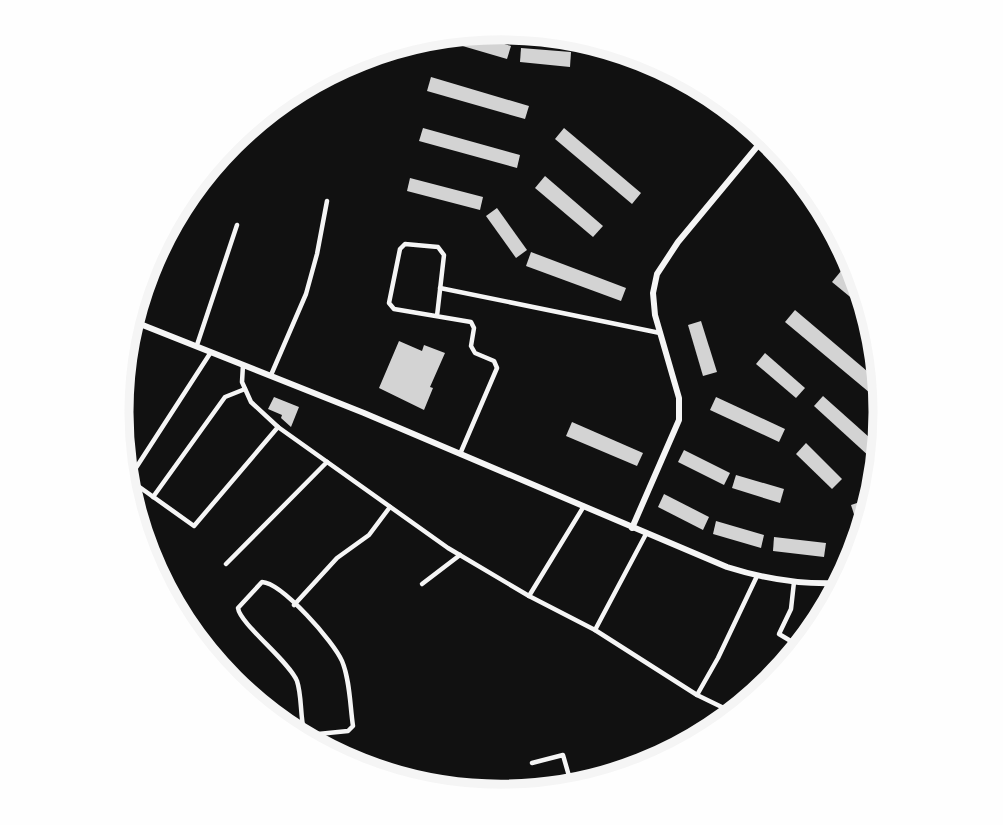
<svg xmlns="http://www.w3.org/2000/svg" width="1003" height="825" font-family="'Titillium Web',sans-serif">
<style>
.building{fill:#d3d3d3}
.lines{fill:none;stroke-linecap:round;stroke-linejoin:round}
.minor{stroke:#f5f5f5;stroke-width:4.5}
.tertiary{stroke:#f5f5f5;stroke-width:6}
.rim{fill:none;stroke:#f5f5f5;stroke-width:9}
</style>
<rect width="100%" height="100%" fill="#111"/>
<g class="building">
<path d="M472,34L511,46L507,59L442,40Z"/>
<path d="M521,48L571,52L570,67L520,62Z"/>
<path d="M431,77L529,106L525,119L427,91Z"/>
<path d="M423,128L520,155L517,168L419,141Z"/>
<path d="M564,128L641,193L632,204L555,139Z"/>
<path d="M545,176L603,226L593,237L535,188Z"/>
<path d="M410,178L483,197L480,210L407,191Z"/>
<path d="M497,208L527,250L516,258L486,216Z"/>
<path d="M531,252L626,288L621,301L526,266Z"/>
<path d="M841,271L861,287L866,310L832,282Z"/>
<path d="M795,310L880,382L884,401L882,403L785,322Z"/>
<path d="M701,321L717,372L703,376L688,325Z"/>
<path d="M399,341L422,351L424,345L445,353L430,387L433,388L424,410L379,388Z"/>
<path d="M765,353L805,388L796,398L756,364Z"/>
<path d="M823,396L879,446L871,458L814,406Z"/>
<path d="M274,397L299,407L291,427L281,418L282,415L268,409Z"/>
<path d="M716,397L785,429L779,442L710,410Z"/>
<path d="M572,422L643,453L637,466L566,436Z"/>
<path d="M806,443L842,479L832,489L796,454Z"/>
<path d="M684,450L730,473L724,485L678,462Z"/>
<path d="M736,475L784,489L780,503L732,488Z"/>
<path d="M664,494L709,517L703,530L658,507Z"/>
<path d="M863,501L867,510L861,536L851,505Z"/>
<path d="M716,521L764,535L761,548L713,534Z"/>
<path d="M774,537L826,543L824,557L773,551Z"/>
</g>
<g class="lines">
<g class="minor">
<path d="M440,288L660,333"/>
<path d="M437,316L444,255L438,247L405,244L400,249L389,303L394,309L471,322L474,328L471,346L475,353L494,361L497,368L460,454"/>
<path d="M197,345L237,225"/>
<path d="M243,365L242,382L251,402L278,427L448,548L529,596L595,630L697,695L732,712"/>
<path d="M271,375L306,294L317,254L327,201"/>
<path d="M130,477L211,352"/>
<path d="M131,481L194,526L278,427"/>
<path d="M153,497L225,397L245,389"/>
<path d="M226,564L327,462"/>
<path d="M262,582C282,583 334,642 342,661C350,680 350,706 353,726L348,731L308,735L304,731C300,715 302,696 297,681C289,661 240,624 238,608Z"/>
<path d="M794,582L791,609L779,634L799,646"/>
<path d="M422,584L460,555"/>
<path d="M529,596L584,506"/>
<path d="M294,605L337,558L369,535L390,507"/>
<path d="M595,630L646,534"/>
<path d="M697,695L718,658L757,576"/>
<path d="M532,763L563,755L571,783"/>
</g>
<g class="tertiary">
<path d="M135,322L364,413L727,567C765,579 801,585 841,583"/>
<path d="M632,528L679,420V398L655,315L653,293L657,274L678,242L766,136"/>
</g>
</g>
<path d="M0 0H1003V825H0ZM129 412a372 372 0 1 1 744 0a372 372 0 1 1-744 0Z" fill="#fefefe" fill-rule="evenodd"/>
<path class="rim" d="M129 412a372 372 0 1 1 744 0a372 372 0 1 1-744 0Z"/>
</svg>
